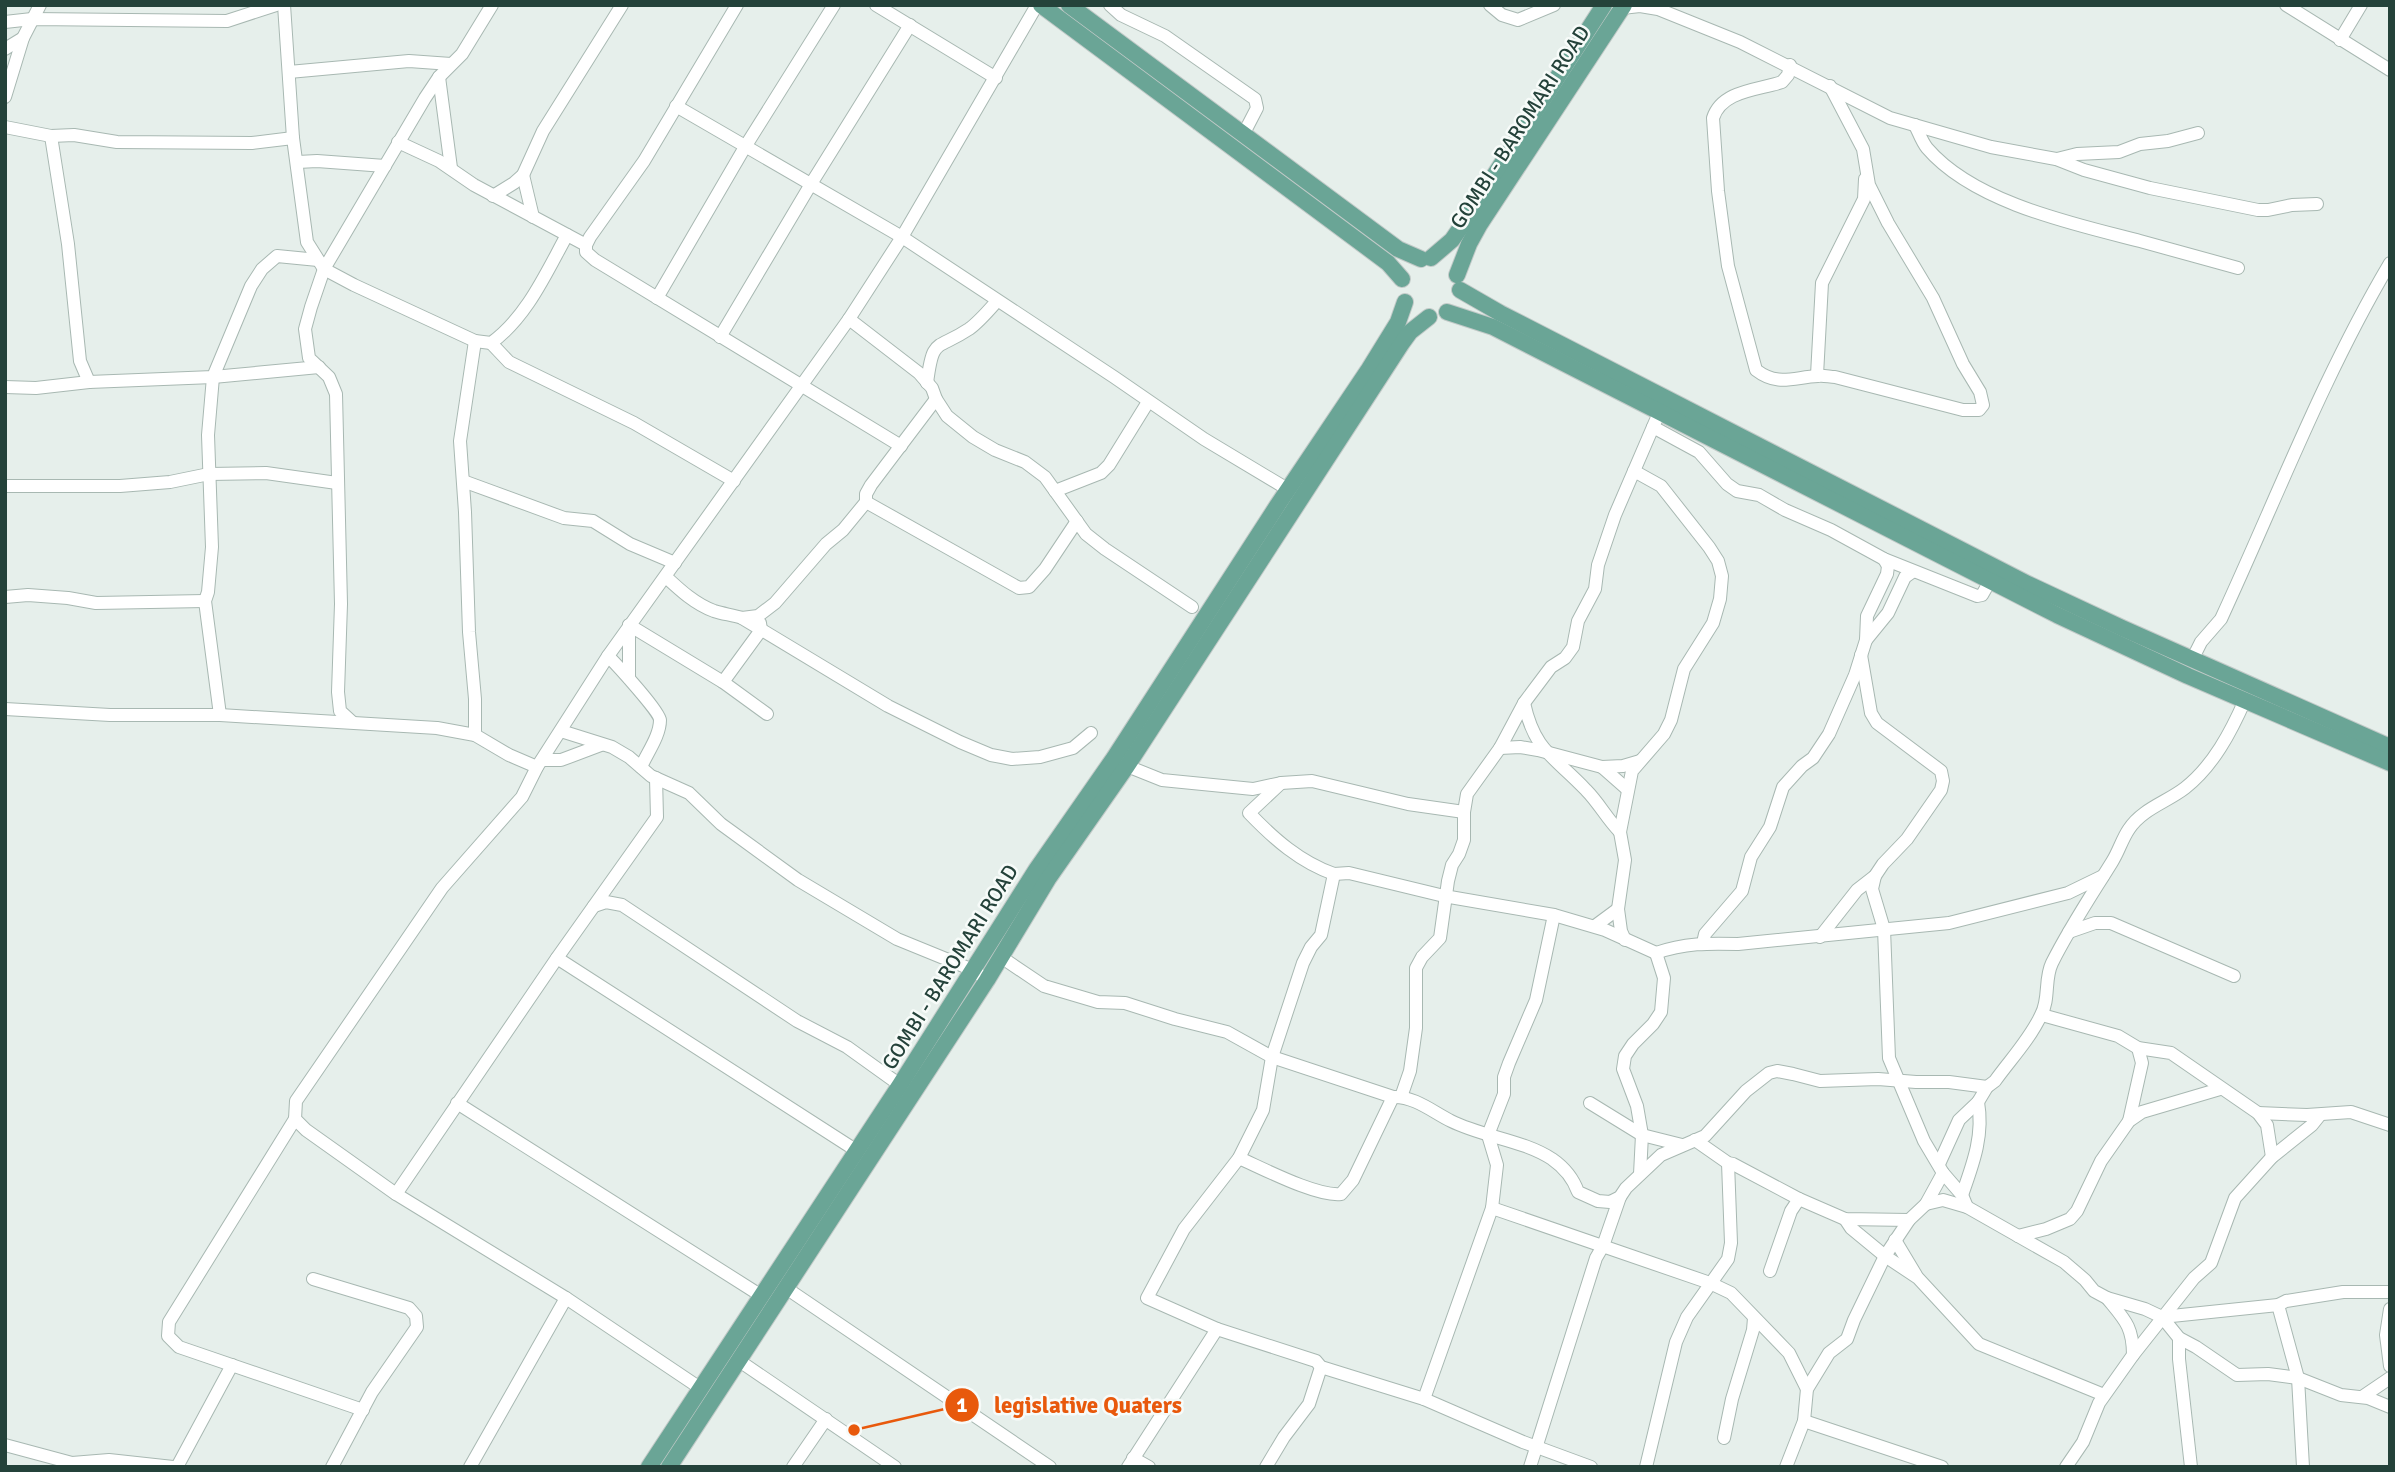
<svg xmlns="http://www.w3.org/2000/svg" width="2395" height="1472" font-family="Signika,sans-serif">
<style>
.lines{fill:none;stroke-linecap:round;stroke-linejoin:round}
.minor-casing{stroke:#a8b8b2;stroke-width:14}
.major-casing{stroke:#c2cac8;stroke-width:18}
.minor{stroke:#fff;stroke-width:12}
.major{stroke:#6aa596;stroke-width:16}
.labels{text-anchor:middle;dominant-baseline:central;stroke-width:5;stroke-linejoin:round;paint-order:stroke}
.street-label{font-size:21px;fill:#24423a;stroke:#f7fbf9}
.leader{fill:none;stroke:#e8590c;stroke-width:2.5}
.callout-dot{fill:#e8590c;stroke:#f7fbf9;stroke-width:2.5}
.mark-label{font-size:21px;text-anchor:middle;font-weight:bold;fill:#fff}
.callout-label{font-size:23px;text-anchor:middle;font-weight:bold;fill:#e8590c;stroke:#f7fbf9;stroke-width:5;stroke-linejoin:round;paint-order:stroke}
</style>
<rect width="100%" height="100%" fill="#e6efeb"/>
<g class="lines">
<defs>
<g id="minor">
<path d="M284,5L293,138L307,242L324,269L354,285L475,341L491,343C527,317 546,273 567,235"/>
<path d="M737,5L644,161L590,237L586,245V252L595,260L901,446"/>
<path d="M876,5L996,78"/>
<path d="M1110,5L1121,15L1165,36L1255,99L1257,108L1243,135"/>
<path d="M1490,5L1502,15L1518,20L1554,5"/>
<path d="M1618,5L1622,8L1640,6L1658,9L1740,42L1890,118L1991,147L2056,159L2084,170L2150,188L2258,210H2268L2292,205L2317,204"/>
<path d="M2286,5L2390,70"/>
<path d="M5,22L32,19L227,21L276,5"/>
<path d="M2340,40L2361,5"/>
<path d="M5,49L23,38"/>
<path d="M1790,65L1788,75L1782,82C1759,90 1722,90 1713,118L1718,191L1728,266L1756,370C1778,387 1794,377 1818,376C1823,375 1830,377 1835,377L1963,410H1979L1983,405L1980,392L1963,364L1933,298L1888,223L1869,185L1863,149L1830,86"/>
<path d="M289,72L409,61L451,64"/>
<path d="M439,77L451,168"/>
<path d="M5,97L23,38L40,5"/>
<path d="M676,106L902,237L1114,377L1204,439L1289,490"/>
<path d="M1915,125C1919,133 1922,142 1927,148C1974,203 2074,224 2140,241C2173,250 2205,259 2238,268"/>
<path d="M5,127L51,136L74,135L117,142L252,143L293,138"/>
<path d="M51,136L68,244L80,361L89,382"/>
<path d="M398,142L439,161L474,185L586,245"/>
<path d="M2057,159L2077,154L2119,152L2140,144L2168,141L2198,133"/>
<path d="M298,162L317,161L385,166"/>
<path d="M523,175L533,217"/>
<path d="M493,196L514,183L523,175L543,131L622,5"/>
<path d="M657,298L745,147L834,5"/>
<path d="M849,319L919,373L932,388L936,399L947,416L973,437L995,450L1025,462L1045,477L1086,534L1105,549L1192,607"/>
<path d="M720,337L811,184L910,25"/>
<path d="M491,343L509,362L634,423L734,481"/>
<path d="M1817,375L1822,283L1864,199L1865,179"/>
<path d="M927,383C933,336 936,351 969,329C979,322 989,310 997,301"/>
<path d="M5,387L36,388L89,382L213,377L319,367"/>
<path d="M936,399L871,485L866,494V502L1019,588L1029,587L1045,569L1077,521"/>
<path d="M1653,427L1699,452L1727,484L1737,491L1759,495L1785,510L1831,530L1884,559L1977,596L1982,595L1990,581"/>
<path d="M463,481L564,518L593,521L630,544L675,563"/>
<path d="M5,486H120L170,482L209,474L266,473L337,483"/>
<path d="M1055,491L1101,473L1109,465L1148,402"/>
<path d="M666,577C680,590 695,604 714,611C723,614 733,615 742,618L888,706L960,742L991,755L1012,759L1040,757L1073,748L1091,733"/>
<path d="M5,597L28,595L68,598L96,603L205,601"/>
<path d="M742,618L758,616L775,603L826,544L843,530L866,502"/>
<path d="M629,625L723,682L767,714"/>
<path d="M629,625V678"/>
<path d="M1866,640L1888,613L1905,577L1912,572"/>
<path d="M608,656C617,665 660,712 660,720C660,736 647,753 641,767"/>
<path d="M2192,660L2201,642L2221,619C2276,500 2323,376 2390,263"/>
<path d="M723,682L761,630L760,623"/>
<path d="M1524,703C1535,752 1554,756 1586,790C1599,803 1607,819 1620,832"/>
<path d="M5,709L110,715H220L437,728L475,735L509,755L537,767"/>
<path d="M220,715L205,601L208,592L212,547L208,435L213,377L251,286L262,269L277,256L318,260"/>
<path d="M352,722L340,711L338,692L341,604L336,394L329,377L309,358L305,329L311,307L324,269L425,98L439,77L462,54L492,5"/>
<path d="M561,731L612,747L629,757L651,776L689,793L721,824L798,880L897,939L973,970L987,980"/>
<path d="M475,735V699L469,632L465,512L460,441L475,341"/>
<path d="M1500,748L1520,747L1538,750L1602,767L1623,766L1640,761"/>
<path d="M542,760H561L601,745"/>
<path d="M1127,766L1162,780L1253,789L1281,783L1312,781L1408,804L1464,812"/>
<path d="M1602,767L1627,789"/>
<path d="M1281,783L1249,813C1274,839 1300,862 1334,874L1321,935L1311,947L1303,963L1272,1057L1263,1110L1239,1158L1184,1229L1147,1298L1217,1329L1316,1361L1321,1367L1424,1399L1523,1442L1591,1467"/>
<path d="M1334,874L1349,873L1444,896L1554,915L1605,930L1656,953C1684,943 1709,943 1738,944L1949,923L2068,893L2103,876"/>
<path d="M1875,876L1872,889L1884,929L1889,1058L1924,1141L1943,1173L1962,1195L1967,1207"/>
<path d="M594,906L606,902L622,905L797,1021L847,1047L900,1085"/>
<path d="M1595,926L1618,909"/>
<path d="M2069,932L2095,923H2111L2234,976"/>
<path d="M1820,937L1857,890L1875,876L1883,864L1907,839L1941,790L1943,781L1941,771L1877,723L1871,713L1861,655"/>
<path d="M1625,940L1621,931L1618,909L1625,860L1620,832L1632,771L1664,734L1671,720L1684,669L1713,623L1720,599L1722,576L1718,561L1709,547L1661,486L1634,471"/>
<path d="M1703,943L1705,934L1742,891L1751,857L1770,827L1783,787L1802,766L1813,758L1829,734L1855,675L1866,640L1867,616L1887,574L1888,566L1884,559"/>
<path d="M1001,957L1044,986L1098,1002L1125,1003L1175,1019L1227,1032L1272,1057L1393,1097C1414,1096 1433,1112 1451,1121C1483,1137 1523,1140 1552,1159C1565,1168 1573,1178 1578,1192L1598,1201L1610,1202L1620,1197L1626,1188L1661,1155L1705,1136L1746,1091L1769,1073L1777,1071L1793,1074L1820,1081L1878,1079L1916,1082H1949L1987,1087"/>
<path d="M557,958L857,1151"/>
<path d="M2042,1015L2118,1036L2138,1048L2171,1053L2258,1113L2267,1125L2272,1157"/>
<path d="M1401,1097L1410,1071L1416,1028V968L1422,957L1440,938L1448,881L1452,865L1459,854L1464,840V812L1467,794L1500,748L1524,703L1551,667L1565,658L1573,647L1578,621L1595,589L1598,565L1615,515L1659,413"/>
<path d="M457,1103L760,1295"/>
<path d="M1590,1103L1642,1135L1682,1145"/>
<path d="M2258,1113L2307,1115L2351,1112L2390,1125"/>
<path d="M295,1119L169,1322L168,1336L179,1347L363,1410"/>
<path d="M2129,1121L2142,1063L2138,1048"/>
<path d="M1695,1140L1728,1163L1733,1164L1799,1199L1845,1219L1909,1220"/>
<path d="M1239,1158C1262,1168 1317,1197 1341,1194L1353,1180L1393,1097"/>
<path d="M1939,1164L1959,1120L1978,1102L1987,1087L1995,1081C2010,1060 2030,1039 2041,1015C2050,999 2044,979 2052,963C2070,927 2091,896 2112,862C2119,851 2122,839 2129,829C2142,809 2167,802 2185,788C2213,766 2231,732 2245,700"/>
<path d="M1640,1174L1642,1135L1637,1106L1623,1069L1625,1056L1633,1044L1653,1024L1661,1012L1664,978L1656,953"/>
<path d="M396,1194L557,958L657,817L656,778"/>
<path d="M1962,1195C1973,1164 1984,1135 1978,1102"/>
<path d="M1926,1204L1943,1200L1967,1207L2064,1262L2085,1280L2094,1291L2107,1298L2145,1309L2162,1317L2179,1338L2196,1347L2237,1375L2268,1374L2298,1378L2341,1395L2368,1398L2390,1407"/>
<path d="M1492,1208L1710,1283L1731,1293L1789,1353L1807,1389"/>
<path d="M1845,1219L1851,1228L1885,1256L1918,1278L1979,1344L2104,1395"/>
<path d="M2018,1236L2046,1229L2070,1219L2077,1211L2101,1161L2129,1121L2142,1112L2220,1089"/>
<path d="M1895,1240L1916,1275"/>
<path d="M1770,1271L1791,1211L1799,1199"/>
<path d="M313,1279L409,1308L416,1316L417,1327L372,1392L332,1467"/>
<path d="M786,1288L1050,1467"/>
<path d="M2107,1298C2124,1319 2133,1326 2133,1355"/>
<path d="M2278,1305L2298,1378L2303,1467"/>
<path d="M2390,1309L2386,1335L2390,1366"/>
<path d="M2162,1317L2278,1305L2286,1301L2343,1292H2390"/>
<path d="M2179,1338V1359L2191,1467"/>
<path d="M738,1360L895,1467"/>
<path d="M700,1388L566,1298L396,1194L306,1130L295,1119L296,1101L442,888L522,797L537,767L608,656L849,319L902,237L1037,5"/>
<path d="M2362,1397L2390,1378"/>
<path d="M1424,1399L1492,1208L1497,1165L1488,1135L1504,1094V1077L1509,1063L1536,1000L1554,915"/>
<path d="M1804,1421L1942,1467"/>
<path d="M1724,1438L1732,1399L1753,1330L1754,1318"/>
<path d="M5,1445L72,1463L109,1460L173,1467"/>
<path d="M1133,1458L1149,1467"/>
<path d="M177,1467L232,1365"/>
<path d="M470,1467L566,1298"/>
<path d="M793,1467L826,1419"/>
<path d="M1128,1467L1217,1329"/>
<path d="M1266,1467L1284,1437L1309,1404L1321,1367"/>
<path d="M1530,1467L1596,1258L1603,1246L1620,1197"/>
<path d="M1646,1467L1676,1342L1687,1317L1728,1259L1731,1243L1728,1163"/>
<path d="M1786,1467L1804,1421L1807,1389L1829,1353L1847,1339L1854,1320L1885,1256L1909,1220L1926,1204L1943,1173"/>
<path d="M2066,1467L2083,1442L2099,1403L2133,1355L2194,1278L2211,1263L2235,1198L2272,1157L2312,1125L2320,1115"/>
</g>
<g id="major">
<path d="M1041,5L1388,263L1402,279"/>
<path d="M1069,5L1398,249L1421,259"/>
<path d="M1431,258L1452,240L1461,227L1604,5"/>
<path d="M1457,275L1469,244L1480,224L1624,5"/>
<path d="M1460,290L1500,313L2028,584L2122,628L2390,747"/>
<path d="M1447,312L1493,327L2057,615L2188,676L2390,763"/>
<path d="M649,1467L900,1085L1036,870L1114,758L1279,503L1369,369L1398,322L1405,302"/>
<path d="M669,1467L987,980L1048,879L1127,766L1402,343L1410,332L1429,317"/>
</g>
</defs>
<use href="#minor" class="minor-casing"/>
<use href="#major" class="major-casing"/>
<use href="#minor" class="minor"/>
<use href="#major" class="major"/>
</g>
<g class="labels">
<g class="street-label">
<text transform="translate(1520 127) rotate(-57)">GOMBI - BAROMARI ROAD</text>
<text transform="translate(950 967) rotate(-58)">GOMBI - BAROMARI ROAD</text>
</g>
</g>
<path class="leader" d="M854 1430L962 1405"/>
<g class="callout-dot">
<circle cx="854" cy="1430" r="7"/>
<circle cx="962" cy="1405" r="18"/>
</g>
<g class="mark-label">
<text x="962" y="1412">1</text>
</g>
<g class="callout-label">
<text x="1088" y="1413">legislative Quaters</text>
</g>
<rect width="2395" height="1472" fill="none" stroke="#24423a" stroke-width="14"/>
</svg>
